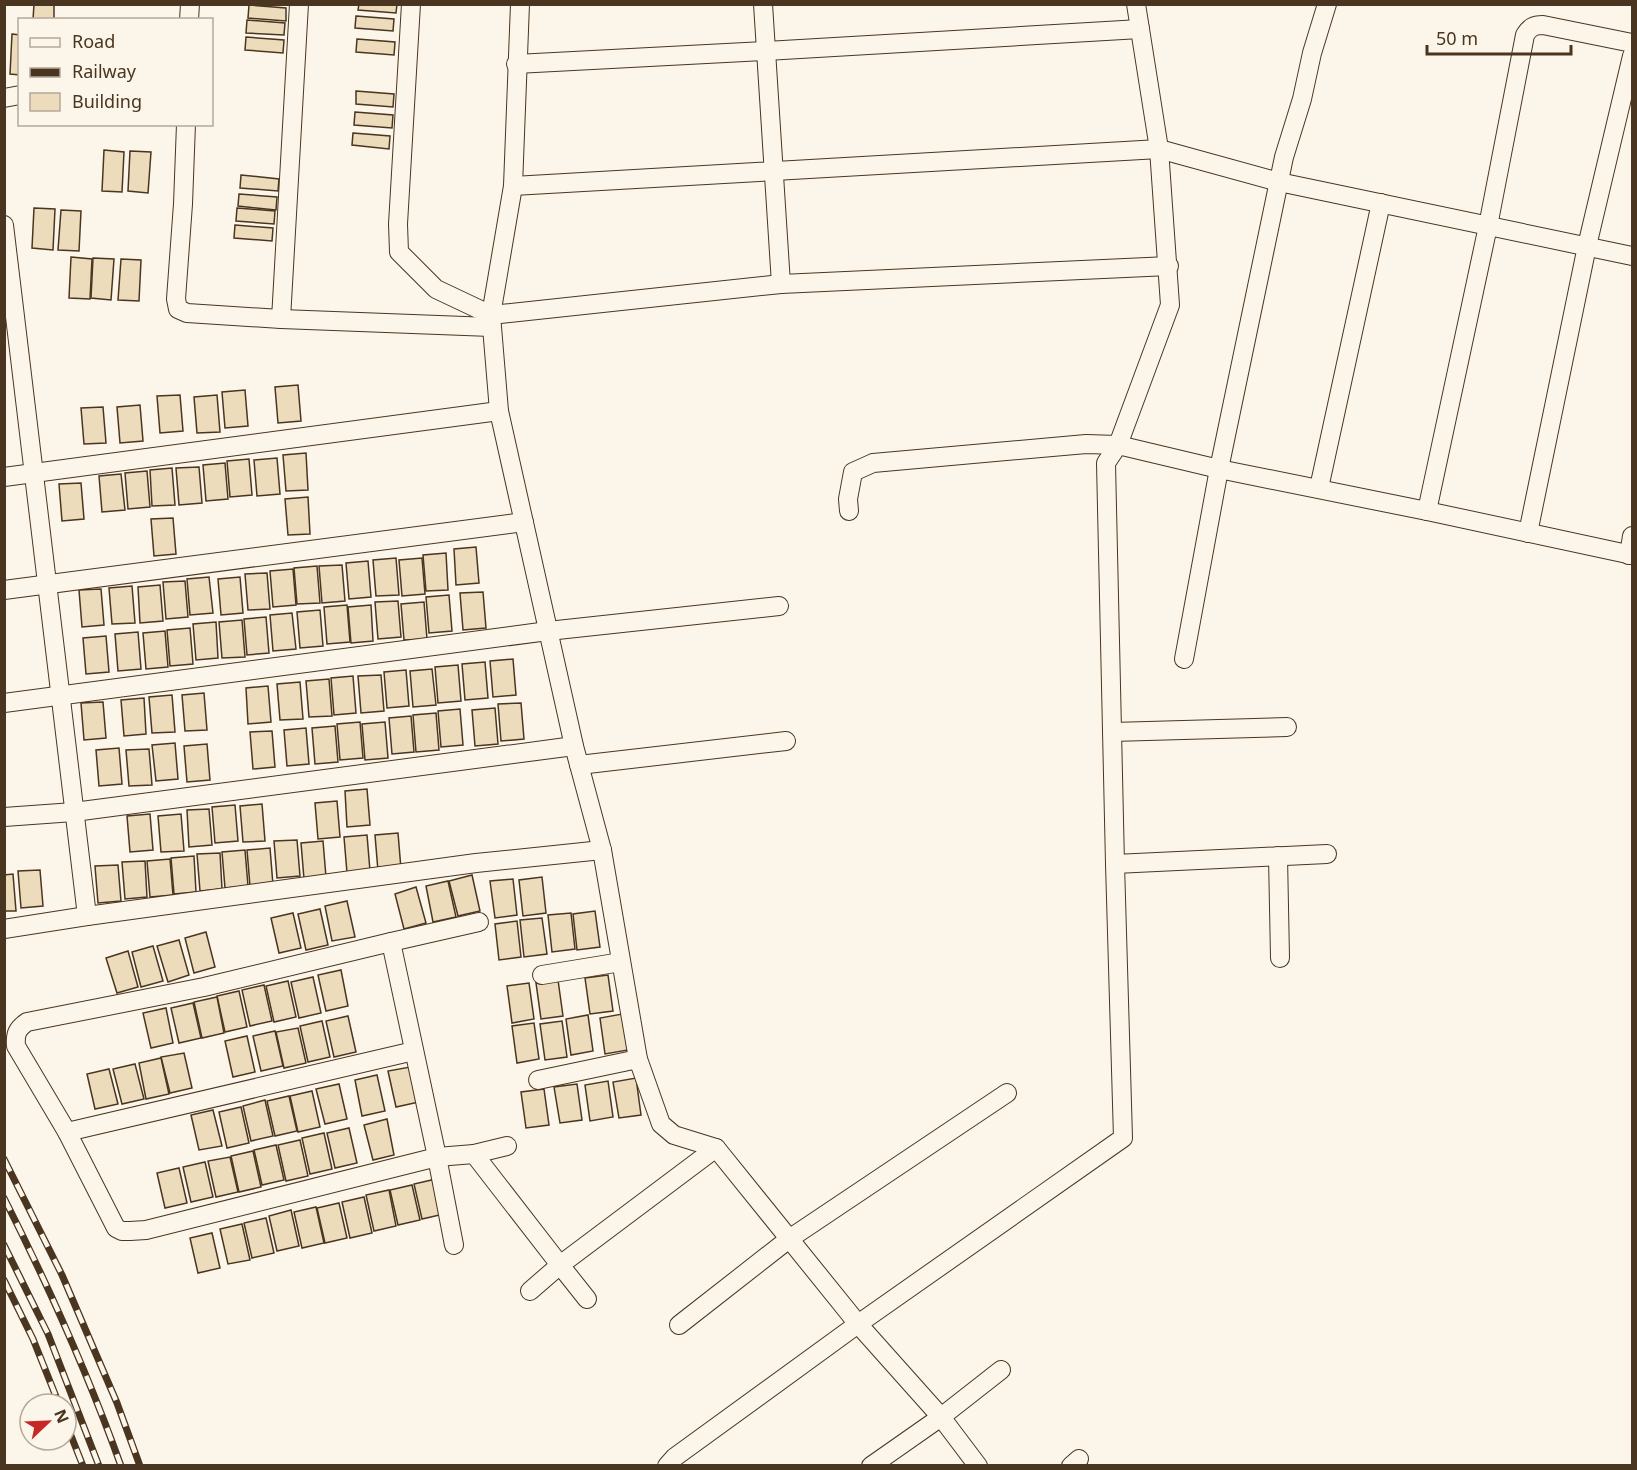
<svg xmlns="http://www.w3.org/2000/svg" width="1637" height="1470" font-family="'Noto Sans',sans-serif">
<style>
.building{fill:#ecdcbc;stroke:#4a3520;stroke-width:1.5}
.lines{fill:none;stroke-linecap:round;stroke-linejoin:round}
.street-casing{stroke:#4a3520;stroke-width:20}
.street{stroke:#fbf6e9;stroke-width:18}
.rail-casing{stroke:#4a3520;stroke-width:7}
.rail{stroke:#fbf6e9;stroke-width:4.5;stroke-dasharray:14;stroke-linecap:butt}
</style>
<rect width="100%" height="100%" fill="#fbf6e9"/>
<g class="building">
<path d="M34,4H54V20H33Z"/>
<path d="M359,4H397L396,13L358,10Z"/>
<path d="M249,5L286,8V21L248,18Z"/>
<path d="M356,16L394,19L393,31L355,28Z"/>
<path d="M247,20L285,23L284,35L246,33Z"/>
<path d="M12,34L20,35V75L10,74Z"/>
<path d="M246,37L284,40L283,53L245,50Z"/>
<path d="M357,39L395,42L394,55L356,52Z"/>
<path d="M356,91L394,94L393,107L356,104Z"/>
<path d="M355,112L393,115L392,128L354,125Z"/>
<path d="M353,133L390,136L389,149L352,145Z"/>
<path d="M104,150L124,152L122,192L102,191Z"/>
<path d="M130,151L151,152L148,193L128,191Z"/>
<path d="M241,175L279,179L278,191L240,188Z"/>
<path d="M239,194L277,197L276,210L238,206Z"/>
<path d="M34,208L55,209L53,250L32,248Z"/>
<path d="M237,208L275,211L274,224L236,221Z"/>
<path d="M61,210L81,211L79,251L58,250Z"/>
<path d="M235,225L273,228L272,241L234,238Z"/>
<path d="M71,257L92,259L90,299L69,298Z"/>
<path d="M93,258L114,259L111,300L91,298Z"/>
<path d="M121,259L141,260L139,301L118,300Z"/>
<path d="M298,385L301,421L278,423L275,387Z"/>
<path d="M245,390L248,426L225,428L222,392Z"/>
<path d="M180,395L183,431L160,433L157,396Z"/>
<path d="M217,395L220,432L197,433L194,397Z"/>
<path d="M140,405L143,441L120,443L117,407Z"/>
<path d="M103,407L106,443L84,444L81,408Z"/>
<path d="M306,453L308,490L286,491L283,455Z"/>
<path d="M277,458L280,494L257,496L254,460Z"/>
<path d="M249,459L252,495L230,497L227,461Z"/>
<path d="M225,463L228,499L206,501L203,465Z"/>
<path d="M199,467L202,503L179,505L176,468Z"/>
<path d="M172,468L175,505L152,506L150,470Z"/>
<path d="M147,471L150,507L128,509L125,473Z"/>
<path d="M121,474L125,510L102,512L99,476Z"/>
<path d="M81,483L84,519L62,521L59,484Z"/>
<path d="M308,497L310,534L288,535L285,499Z"/>
<path d="M173,518L176,554L154,556L151,519Z"/>
<path d="M476,547L479,583L456,585L454,549Z"/>
<path d="M446,553L448,590L426,591L423,555Z"/>
<path d="M396,558L399,595L376,596L373,560Z"/>
<path d="M422,558L425,594L402,596L399,560Z"/>
<path d="M368,561L371,597L349,599L346,563Z"/>
<path d="M342,565L345,601L322,603L319,566Z"/>
<path d="M317,566L320,603L297,604L294,568Z"/>
<path d="M293,569L296,605L273,607L270,571Z"/>
<path d="M267,573L270,609L248,610L245,574Z"/>
<path d="M209,577L213,613L190,615L187,579Z"/>
<path d="M240,577L243,613L221,615L218,579Z"/>
<path d="M185,581L188,617L166,619L163,582Z"/>
<path d="M160,585L163,621L140,623L138,587Z"/>
<path d="M132,586L135,623L112,624L109,588Z"/>
<path d="M101,589L104,625L82,627L79,590Z"/>
<path d="M483,592L486,628L463,630L460,593Z"/>
<path d="M449,595L452,631L429,633L426,597Z"/>
<path d="M398,601L401,637L378,639L375,602Z"/>
<path d="M424,602L427,639L404,640L401,604Z"/>
<path d="M347,605L350,642L327,644L324,607Z"/>
<path d="M371,605L373,641L351,643L348,607Z"/>
<path d="M320,610L323,646L300,648L297,612Z"/>
<path d="M292,613L296,649L273,651L270,615Z"/>
<path d="M266,617L269,653L247,655L244,619Z"/>
<path d="M242,620L245,657L222,658L219,622Z"/>
<path d="M216,622L218,658L196,660L193,624Z"/>
<path d="M190,628L193,664L170,666L167,630Z"/>
<path d="M165,631L168,667L146,669L143,633Z"/>
<path d="M138,632L141,669L118,671L115,634Z"/>
<path d="M106,636L109,672L86,674L83,638Z"/>
<path d="M513,659L516,695L493,697L490,661Z"/>
<path d="M485,662L488,698L465,700L462,664Z"/>
<path d="M458,665L461,701L438,703L435,667Z"/>
<path d="M432,669L436,705L413,707L410,671Z"/>
<path d="M406,670L409,706L387,708L384,672Z"/>
<path d="M381,675L384,711L361,713L358,676Z"/>
<path d="M353,676L356,713L334,715L331,678Z"/>
<path d="M329,679L332,716L309,717L306,681Z"/>
<path d="M300,682L303,719L280,720L277,684Z"/>
<path d="M268,686L271,722L248,724L246,688Z"/>
<path d="M204,693L207,730L185,731L182,695Z"/>
<path d="M172,695L175,732L152,733L149,697Z"/>
<path d="M144,698L146,734L124,736L121,700Z"/>
<path d="M103,702L106,738L84,740L81,703Z"/>
<path d="M521,703L524,739L501,741L498,704Z"/>
<path d="M495,708L498,744L475,746L472,710Z"/>
<path d="M460,709L463,745L441,747L438,711Z"/>
<path d="M436,713L439,750L416,752L413,715Z"/>
<path d="M411,716L414,752L392,754L389,718Z"/>
<path d="M360,722L363,758L340,760L337,724Z"/>
<path d="M385,722L388,758L365,760L362,724Z"/>
<path d="M335,726L338,762L315,764L312,728Z"/>
<path d="M306,728L309,764L287,766L284,730Z"/>
<path d="M272,731L275,767L253,769L250,732Z"/>
<path d="M175,743L178,779L156,781L152,745Z"/>
<path d="M207,744L210,780L187,782L184,746Z"/>
<path d="M119,748L122,784L99,786L96,750Z"/>
<path d="M149,749L152,785L129,786L126,750Z"/>
<path d="M367,789L370,825L347,827L345,791Z"/>
<path d="M337,801L340,837L318,839L315,803Z"/>
<path d="M262,804L265,841L243,842L240,806Z"/>
<path d="M235,805L238,841L215,843L212,807Z"/>
<path d="M209,809L212,845L189,847L187,810Z"/>
<path d="M150,814L153,850L130,852L127,816Z"/>
<path d="M181,814L184,851L161,852L158,816Z"/>
<path d="M398,833L401,869L378,871L375,835Z"/>
<path d="M367,835L370,871L347,873L344,837Z"/>
<path d="M297,840L300,876L277,878L274,841Z"/>
<path d="M323,841L326,877L304,879L301,843Z"/>
<path d="M270,848L273,885L250,886L247,850Z"/>
<path d="M245,850L248,886L225,888L222,852Z"/>
<path d="M220,853L222,889L200,891L197,854Z"/>
<path d="M194,856L196,892L174,894L171,858Z"/>
<path d="M170,859L173,895L150,897L147,861Z"/>
<path d="M145,861L147,897L125,899L122,862Z"/>
<path d="M118,865L121,901L98,903L95,866Z"/>
<path d="M40,870L43,906L21,908L18,871Z"/>
<path d="M13,874L16,911H4V875Z"/>
<path d="M472,875L480,911L458,916L449,881Z"/>
<path d="M542,877L546,913L523,916L519,880Z"/>
<path d="M513,879L517,915L495,918L490,881Z"/>
<path d="M448,881L456,917L433,922L426,886Z"/>
<path d="M416,887L426,923L404,929L395,894Z"/>
<path d="M347,901L355,937L332,941L325,906Z"/>
<path d="M320,909L328,945L306,950L298,914Z"/>
<path d="M595,911L600,947L577,950L573,914Z"/>
<path d="M293,913L301,948L279,953L271,918Z"/>
<path d="M571,913L575,949L552,952L548,915Z"/>
<path d="M542,918L547,954L524,957L520,920Z"/>
<path d="M517,921L521,957L499,960L495,924Z"/>
<path d="M206,932L215,967L194,973L185,938Z"/>
<path d="M179,940L189,975L168,982L157,946Z"/>
<path d="M153,946L163,981L141,987L132,952Z"/>
<path d="M128,951L138,987L117,993L106,958Z"/>
<path d="M341,970L348,1006L326,1011L318,975Z"/>
<path d="M608,975L613,1011L590,1014L585,978Z"/>
<path d="M313,977L321,1013L299,1018L291,982Z"/>
<path d="M558,980L563,1016L541,1019L536,983Z"/>
<path d="M288,981L296,1017L274,1022L266,986Z"/>
<path d="M529,983L534,1019L512,1023L507,986Z"/>
<path d="M264,985L272,1021L250,1026L242,990Z"/>
<path d="M239,991L247,1027L225,1032L217,996Z"/>
<path d="M217,997L224,1033L202,1038L194,1002Z"/>
<path d="M193,1003L201,1038L179,1043L171,1008Z"/>
<path d="M166,1008L173,1043L151,1048L143,1013Z"/>
<path d="M622,1014L628,1050L605,1054L600,1018Z"/>
<path d="M588,1015L593,1051L571,1055L566,1019Z"/>
<path d="M348,1016L356,1052L334,1057L326,1021Z"/>
<path d="M322,1021L330,1057L308,1062L300,1026Z"/>
<path d="M562,1021L567,1057L545,1060L540,1024Z"/>
<path d="M534,1023L539,1059L517,1063L512,1026Z"/>
<path d="M298,1028L306,1063L284,1068L276,1032Z"/>
<path d="M275,1031L283,1066L261,1071L253,1036Z"/>
<path d="M247,1036L255,1072L233,1077L225,1041Z"/>
<path d="M184,1053L192,1088L170,1093L161,1057Z"/>
<path d="M161,1058L169,1094L146,1099L139,1063Z"/>
<path d="M135,1064L144,1099L122,1104L113,1069Z"/>
<path d="M410,1067L419,1102L396,1107L388,1071Z"/>
<path d="M109,1069L118,1104L95,1109L87,1074Z"/>
<path d="M377,1075L385,1111L362,1116L355,1080Z"/>
<path d="M636,1078L641,1115L619,1118L613,1082Z"/>
<path d="M608,1081L613,1117L590,1121L585,1085Z"/>
<path d="M339,1084L347,1119L325,1124L316,1089Z"/>
<path d="M577,1084L582,1120L560,1123L554,1087Z"/>
<path d="M544,1089L549,1125L526,1128L521,1092Z"/>
<path d="M312,1091L320,1127L298,1132L290,1096Z"/>
<path d="M289,1096L297,1131L275,1136L267,1101Z"/>
<path d="M265,1100L273,1136L251,1141L243,1106Z"/>
<path d="M241,1107L249,1143L227,1148L219,1112Z"/>
<path d="M213,1110L222,1146L199,1150L191,1115Z"/>
<path d="M387,1119L394,1155L373,1160L364,1125Z"/>
<path d="M349,1128L357,1163L335,1168L327,1133Z"/>
<path d="M324,1133L332,1169L310,1174L302,1138Z"/>
<path d="M300,1140L308,1176L286,1181L278,1145Z"/>
<path d="M276,1145L284,1180L262,1185L254,1150Z"/>
<path d="M253,1151L261,1187L239,1192L231,1156Z"/>
<path d="M230,1157L238,1192L216,1197L208,1161Z"/>
<path d="M205,1162L213,1197L191,1202L183,1167Z"/>
<path d="M179,1168L187,1203L165,1208L157,1173Z"/>
<path d="M436,1179L444,1214L422,1219L414,1184Z"/>
<path d="M412,1185L420,1220L398,1225L390,1190Z"/>
<path d="M389,1190L396,1226L374,1231L366,1195Z"/>
<path d="M364,1197L372,1233L350,1238L342,1202Z"/>
<path d="M339,1203L347,1238L325,1243L317,1208Z"/>
<path d="M316,1207L324,1243L302,1248L294,1212Z"/>
<path d="M291,1210L299,1246L277,1251L269,1216Z"/>
<path d="M266,1218L274,1253L252,1258L244,1223Z"/>
<path d="M242,1224L250,1260L228,1264L220,1229Z"/>
<path d="M212,1233L220,1268L198,1273L190,1238Z"/>
</g>
<g class="lines">
<defs>
<g id="street">
<path d="M411,4L398,224L399,252L436,289L491,315L781,284L1169,266"/>
<path d="M520,4L513,186L491,315L499,411L574,746L602,850L638,1059L661,1124L674,1135L716,1148L858,1324L941,1417L978,1466"/>
<path d="M763,4L781,284"/>
<path d="M189,20L190,4"/>
<path d="M516,64L766,51L1140,29"/>
<path d="M4,98L20,95"/>
<path d="M186,124L183,204L176,299L178,309L187,313L281,319L491,327"/>
<path d="M513,186L1159,149L1279,182L1632,256"/>
<path d="M4,225L87,916"/>
<path d="M281,319L299,4"/>
<path d="M4,477L499,411"/>
<path d="M1319,488L1381,203"/>
<path d="M849,511L848,499L853,472L873,463L1086,444L1118,445L1219,469L1427,511L1632,555"/>
<path d="M1427,511L1488,226L1525,35C1530,27 1534,25 1543,25L1632,43"/>
<path d="M1528,533L1587,246L1632,56"/>
<path d="M1629,555L1632,536"/>
<path d="M4,590L524,522"/>
<path d="M1184,659L1219,469L1284,157L1302,99L1312,53L1327,4"/>
<path d="M4,703L548,631L779,606"/>
<path d="M1112,732L1287,727"/>
<path d="M579,765L786,741"/>
<path d="M4,817L74,812L574,746"/>
<path d="M1278,856L1280,958"/>
<path d="M1115,864L1327,854"/>
<path d="M4,929L87,916L476,863L602,850"/>
<path d="M391,942L479,922"/>
<path d="M542,975L621,962"/>
<path d="M538,1080L638,1059"/>
<path d="M67,1132L414,1051"/>
<path d="M474,1154L507,1146"/>
<path d="M454,1245L437,1157L391,942L204,987L27,1022C17,1029 15,1034 16,1046L67,1132L116,1228L122,1231H130L146,1230L437,1157L474,1154L560,1265L716,1148"/>
<path d="M530,1291L560,1265L587,1299"/>
<path d="M679,1325L789,1239L1007,1093"/>
<path d="M667,1466L675,1457L858,1324L1123,1138L1115,864L1106,463L1118,445L1170,305L1159,149L1136,4"/>
<path d="M871,1466L941,1417L1001,1370"/>
<path d="M1071,1466L1079,1459"/>
</g>
</defs>
<use href="#street" class="street-casing"/>
<use href="#street" class="street"/>
<defs>
<g id="rail">
<path d="M4,1159L62,1275L117,1403L140,1466"/>
<path d="M4,1198C48,1285 88,1374 121,1466"/>
<path d="M4,1245L48,1334L99,1466"/>
<path d="M4,1280L33,1339L59,1404"/>
<path d="M66,1423L83,1466"/>
</g>
</defs>
<use href="#rail" class="rail-casing"/>
<use href="#rail" class="rail"/>
</g>
<rect width="1637" height="1470" fill="none" stroke="#4a3520" stroke-width="12"/>
<rect x="18" y="18" width="195" height="108" fill="#fbf6e9" stroke="#b4a999" stroke-width="1.5"/>
<rect x="30" y="38" width="30" height="9" fill="#fbf6e9" stroke="#b4a999" stroke-width="1.5"/>
<text x="72" y="48" font-size="18" fill="#4a3520">Road</text>
<rect x="30" y="68" width="30" height="9" fill="#4a3520" stroke="#b4a999" stroke-width="1.5"/>
<text x="72" y="78" font-size="18" fill="#4a3520">Railway</text>
<rect x="30" y="93" width="30" height="18" fill="#ecdcbc" stroke="#b4a999" stroke-width="1.5"/>
<text x="72" y="108" font-size="18" fill="#4a3520">Building</text>
<g transform="translate(48 1422) rotate(67)"><circle r="28" fill="#fbf6e9" stroke="#b4a999" stroke-width="1.5"/>
<path d="M0-4.5L10 22L0 15L-10 22Z" fill="#c62828"/>
<text y="-9" font-size="16" font-weight="bold" text-anchor="middle" fill="#4a3520">N</text>
</g>
<path d="M1427 45v9h144v-9" fill="none" stroke="#4a3520" stroke-width="3"/>
<text x="1436" y="45" font-size="18" fill="#4a3520" stroke="#fbf6e9" stroke-width="4.5" paint-order="stroke">50 m</text>
</svg>
